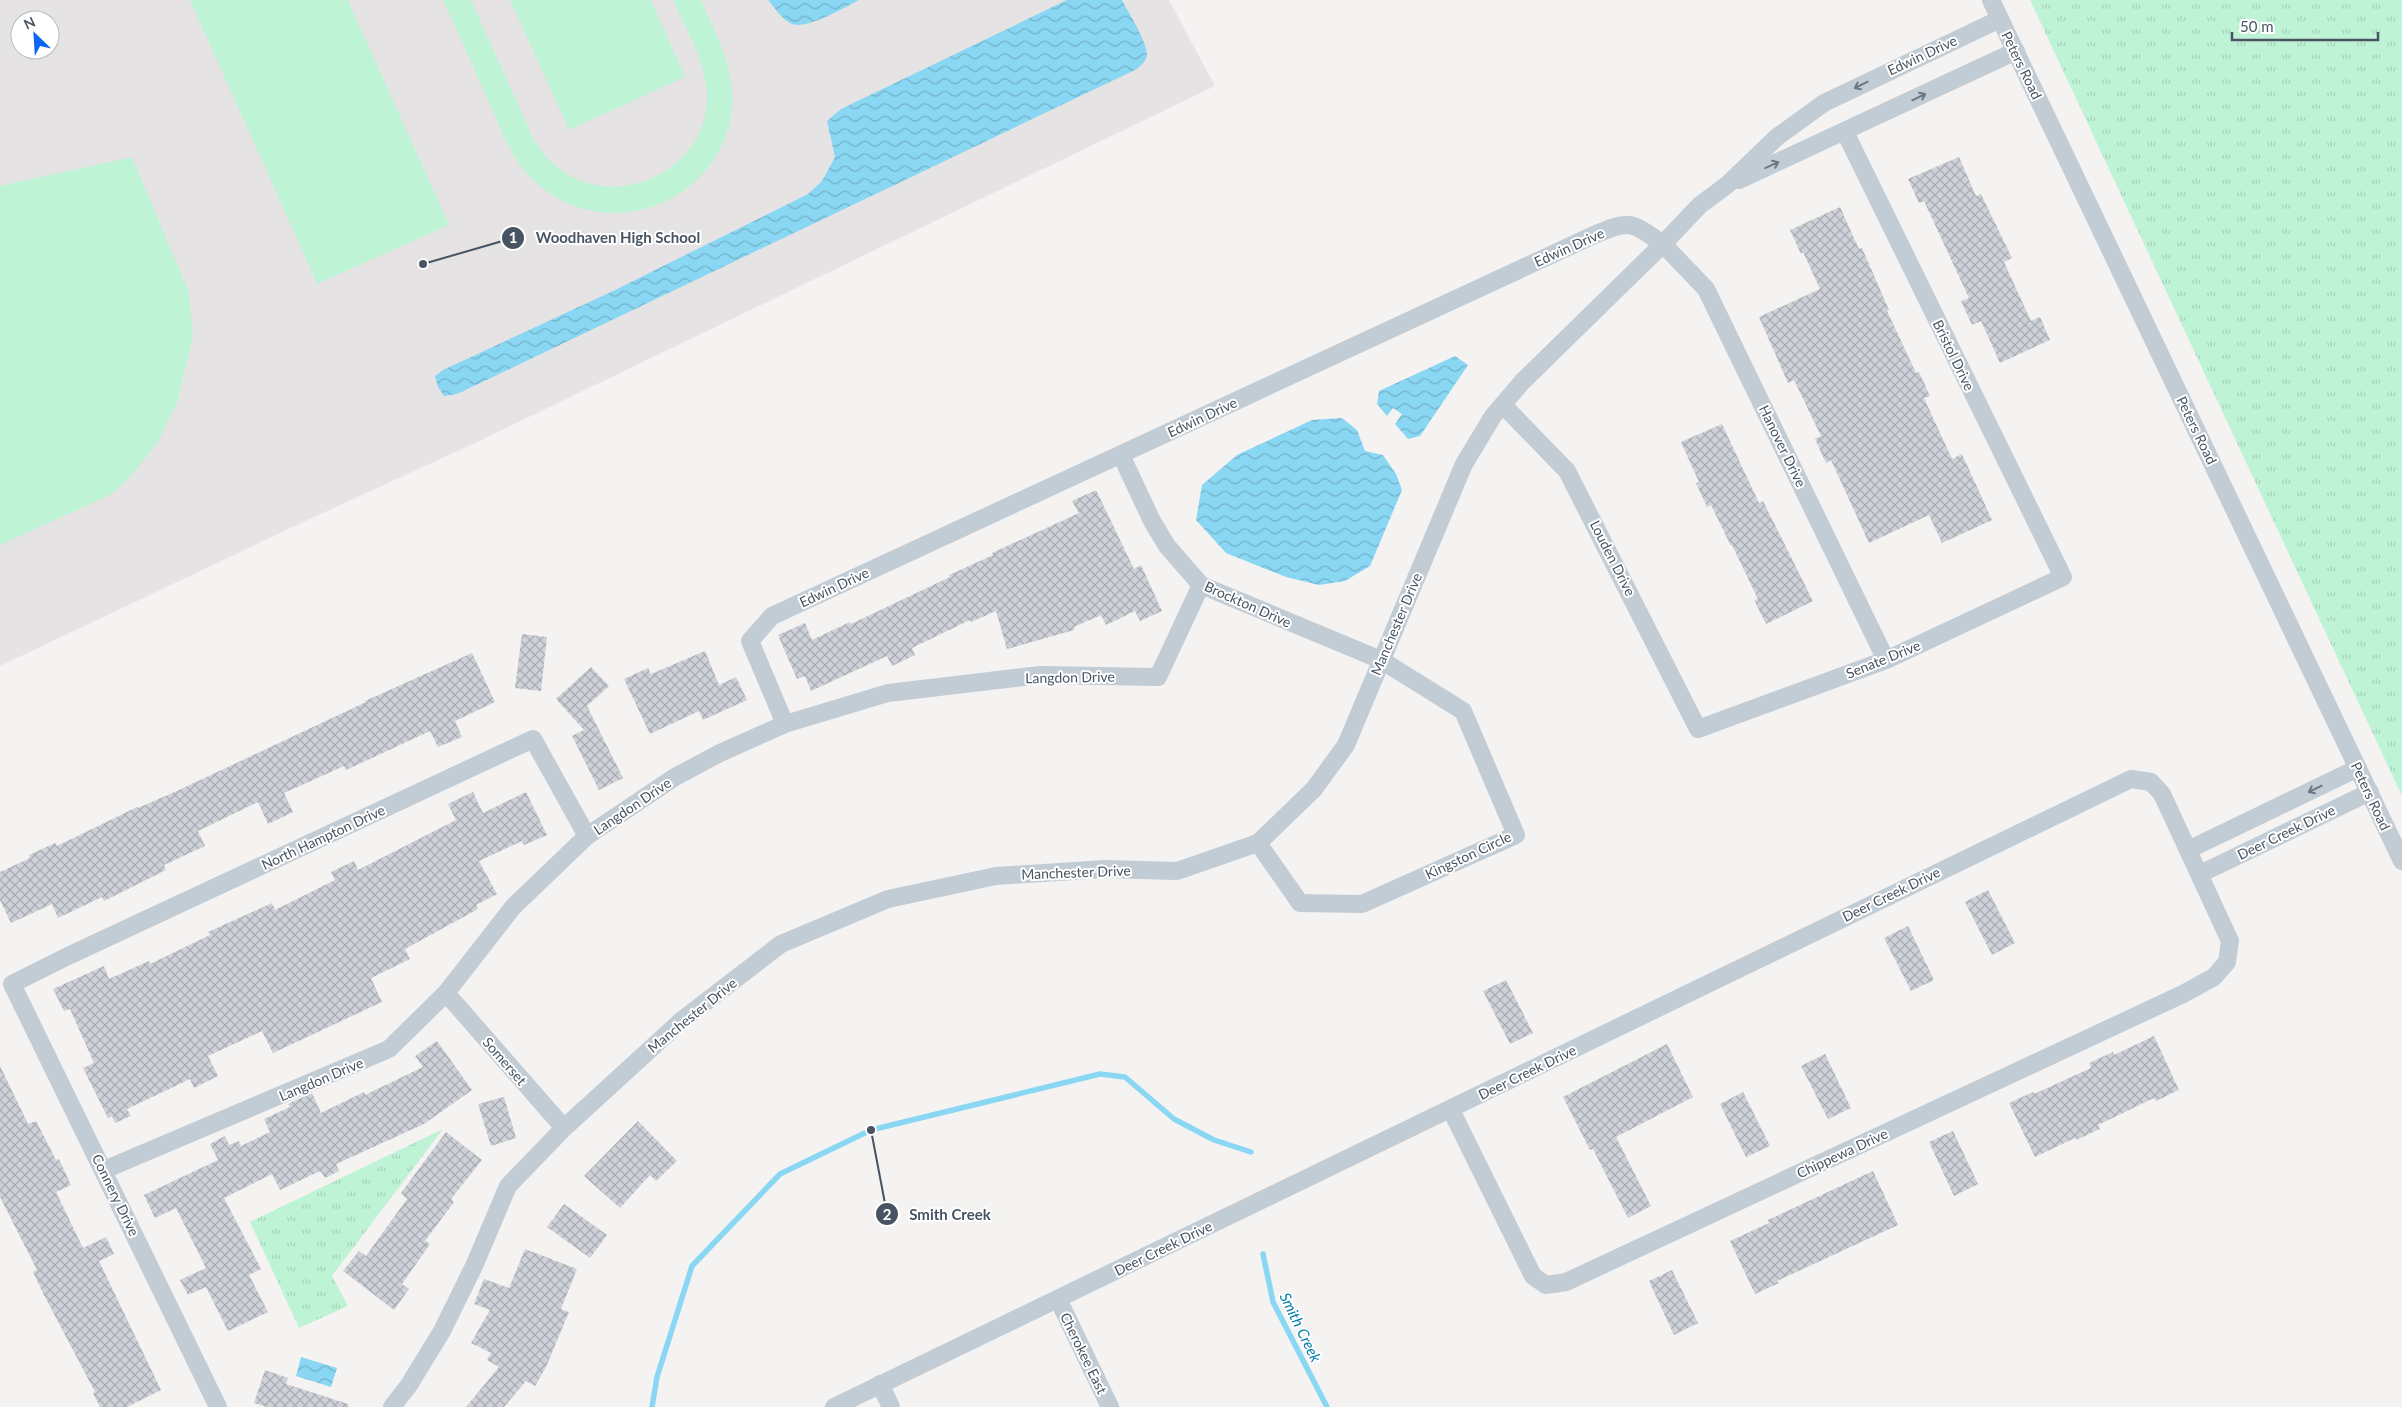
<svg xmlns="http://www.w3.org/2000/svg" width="2402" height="1407" font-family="Lato,sans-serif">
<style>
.education{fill:#e6e3e4;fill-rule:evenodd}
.grass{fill:url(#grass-tufts)}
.pitch{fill:#bff3d6}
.water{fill:url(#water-waves)}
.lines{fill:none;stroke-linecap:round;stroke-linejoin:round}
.stream{stroke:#8ad7f3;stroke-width:5.5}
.building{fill:url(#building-cross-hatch)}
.street{stroke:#c2ccd4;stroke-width:18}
.oneway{stroke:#6d7884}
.labels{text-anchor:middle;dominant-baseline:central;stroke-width:4;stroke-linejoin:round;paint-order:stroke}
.street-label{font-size:14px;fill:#485462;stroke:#fff}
.water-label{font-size:15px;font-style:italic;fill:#037eaa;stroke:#fff}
.leader{fill:none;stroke:#485462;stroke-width:2}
.callout-dot{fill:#485462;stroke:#fff;stroke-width:2}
.mark-label{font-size:15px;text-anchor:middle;font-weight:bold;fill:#fff}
.callout-label{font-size:15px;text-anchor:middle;font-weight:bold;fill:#485462;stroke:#fff;stroke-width:4;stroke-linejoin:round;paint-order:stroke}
</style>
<defs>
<pattern id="grass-tufts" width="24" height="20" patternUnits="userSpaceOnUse" patternTransform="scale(1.25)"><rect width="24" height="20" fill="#bff3d6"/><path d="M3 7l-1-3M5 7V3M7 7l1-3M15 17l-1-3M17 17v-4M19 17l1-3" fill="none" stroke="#a6d2ba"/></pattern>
<pattern id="water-waves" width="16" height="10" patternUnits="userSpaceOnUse" patternTransform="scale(1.25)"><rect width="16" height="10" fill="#8ad7f3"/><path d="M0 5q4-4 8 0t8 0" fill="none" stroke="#73b1c8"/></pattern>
<pattern id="building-cross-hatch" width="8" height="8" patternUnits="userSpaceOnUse" patternTransform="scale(1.25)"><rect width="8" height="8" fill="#ced1d8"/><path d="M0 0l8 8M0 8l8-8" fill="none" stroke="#a9acb3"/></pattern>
</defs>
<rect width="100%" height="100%" fill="#f5f2f2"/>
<path class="education" d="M0,0H1169L1215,86L475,443L299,524L0,666ZM20,20H50V50H20Z"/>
<g class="grass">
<path d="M2030,0H2402V796Z"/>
<path d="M443,1129L332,1276L348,1306L299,1328L250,1222Z"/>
</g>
<g class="pitch">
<path d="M190,0H348L449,225L317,284Z"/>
<path d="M443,0H471L534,140C543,153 552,165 565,173C624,210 707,167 707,97C707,63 686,30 673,0H701C716,34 736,69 732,108C722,205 602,248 532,179C510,158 500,127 488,100C473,67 458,33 443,0Z"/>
<path d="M510,0H651L685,77L569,130Z"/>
<path d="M132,157L189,292L193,337L178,400L158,442L129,478L112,494L0,545V186Z"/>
</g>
<g class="water">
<path d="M768,0H859C845,7 804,32 790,23C781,18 774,7 768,0Z"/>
<path d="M1067,0H1122C1128,12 1148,43 1147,56C1146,61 1141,65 1137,69L457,394L444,396L438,387L435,376L443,370L611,292L808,194L822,181L835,157L827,121L841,109Z"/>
<path d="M1455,356L1468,365L1420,436L1408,439L1395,424L1402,414L1393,408L1387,416L1377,404L1379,391Z"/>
<path d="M1342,418L1357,430L1365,451L1383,455L1396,474L1402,490L1370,566L1345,581L1319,585L1286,577L1226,553L1196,520L1202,485L1237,455L1312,420Z"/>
<path d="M301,1357L337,1368L331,1387L296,1376Z"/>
</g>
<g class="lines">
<g class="stream">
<path d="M1263,1254L1273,1302L1327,1407"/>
<path d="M652,1407L657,1377L692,1266L780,1174L871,1130L1100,1074L1125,1077L1174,1119L1214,1140L1251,1152"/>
</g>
</g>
<g class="building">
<path d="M1959,157L1976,196L1981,194L2012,258L2004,262L2031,321L2040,317L2050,340L2000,363L1981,321L1972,325L1961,301L1969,298L1924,201L1919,203L1908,179Z"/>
<path d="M1840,207L1859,249L1862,248L1889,310L1887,311L1916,373L1919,372L1930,396L1924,398L1952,459L1962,454L1992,520L1942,543L1929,515L1869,543L1831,460L1826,463L1815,439L1821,436L1794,380L1788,383L1759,317L1820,289L1803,252L1801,254L1790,230Z"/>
<path d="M1722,424L1759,503L1763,501L1813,601L1766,624L1754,600L1758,599L1732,545L1731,546L1711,505L1707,507L1696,483L1699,482L1681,442Z"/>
<path d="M1096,490L1134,569L1141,565L1162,611L1140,621L1135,611L1106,625L1101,615L1074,627V630L1007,649L996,611L971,622L970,620L912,648L915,655L892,666L887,656L811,691L805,676L797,679L778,635L805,623L812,640L850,622L851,624L950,577L949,575L993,555L992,553L1079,513L1072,501Z"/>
<path d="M522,634L547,637L541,691L515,688Z"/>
<path d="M705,651L719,685L736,677L747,700L703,720L699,711L650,734L624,679L648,668L651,674Z"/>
<path d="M472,653L495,702L455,721L462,737L438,747L430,731L346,770L344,766L284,793L293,812L268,824L258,802L198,831L205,846L164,865L166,870L104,901L102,897L58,918L52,904L11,923L0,900V872L30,858L29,855L55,843L57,846L137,807L138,808L179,790L366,702L365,701Z"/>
<path d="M591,667L609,686L587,706L623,778L599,790L572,736L584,730L556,699Z"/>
<path d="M473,792L483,813L526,792L547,835L524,845L522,841L479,861L497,894L476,905L478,909L405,949L410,959L371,978L382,1002L273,1053L262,1031L208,1056L218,1076L194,1088L190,1079L127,1109L131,1116L115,1123L112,1116L108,1118L83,1068L94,1063L70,1009L64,1011L53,989L104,966L109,979L149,961L150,964L210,935L208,932L272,903L275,910L335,880L331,872L354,861L358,870L456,820L448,804Z"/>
<path d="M1988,890L2015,943L1992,955L1965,902Z"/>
<path d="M1908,926L1934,980L1911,991L1884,938Z"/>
<path d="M1506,980L1533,1033L1510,1044L1483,991Z"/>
<path d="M2154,1036L2179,1090L2156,1101L2154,1098L2098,1125L2100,1129L2076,1140L2075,1138L2035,1157L2009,1103L2033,1092L2034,1094L2091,1068L2089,1063L2113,1052L2114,1055Z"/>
<path d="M437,1041L472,1090L424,1124L336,1164L339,1171L325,1178L320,1171L280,1190L272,1174L224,1198L261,1269L249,1275L268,1312L228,1331L206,1287L188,1295L180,1280L206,1268L176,1208L155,1218L144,1195L218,1160L210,1144L225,1136L229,1145L239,1141L241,1146L270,1132L264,1119L290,1107L288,1104L312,1093L321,1113L364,1092L365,1095L423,1067L415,1056Z"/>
<path d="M1667,1044L1693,1097L1616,1137L1651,1206L1628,1218L1593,1149L1590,1150L1563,1097Z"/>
<path d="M1825,1054L1851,1108L1828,1119L1801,1066Z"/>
<path d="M0,1066L28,1124L36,1121L56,1160L59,1159L71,1185L56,1192L83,1248L106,1237L114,1254L99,1261L161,1390L127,1407H100L93,1393L95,1392L44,1295L33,1272L37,1270L0,1197Z"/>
<path d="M1743,1092L1770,1146L1746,1157L1720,1104Z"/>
<path d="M504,1097L516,1138L491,1146L478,1104Z"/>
<path d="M638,1121L677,1161L656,1181L650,1175L620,1208L584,1176Z"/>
<path d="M1953,1131L1978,1184L1954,1196L1929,1142Z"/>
<path d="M446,1132L482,1160L451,1199L454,1202L425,1241L430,1244L402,1284L409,1289L394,1310L343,1271L359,1251L366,1256L407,1199L401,1193Z"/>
<path d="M1873,1171L1898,1225L1777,1281L1779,1283L1755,1294L1730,1241L1769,1223L1768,1220Z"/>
<path d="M564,1204L607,1235L590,1258L547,1227Z"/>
<path d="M525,1249L577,1269L561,1309L569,1312L546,1367L535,1386L526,1381L504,1407H466L499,1367L487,1360L491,1353L471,1343L490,1310L474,1304L484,1279L509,1288Z"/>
<path d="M1672,1270L1698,1323L1674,1335L1649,1281Z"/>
<path d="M265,1370L288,1378L286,1384L348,1404V1407H267L254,1403Z"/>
</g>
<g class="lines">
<g class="street">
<path d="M1991,0L2402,861"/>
<path d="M1739,180L2016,51"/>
<path d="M1503,405L1567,471L1698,729L1886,660L2063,577L1845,132"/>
<path d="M1121,455L1152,521L1167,546L1201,585L1381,660L1463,711L1516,835L1362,904L1300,903L1258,843"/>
<path d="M785,724L750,641L772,616L1594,235C1631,219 1631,222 1663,244L1700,205L1727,185L1777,137L1824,103L2000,19"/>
<path d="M2188,850L2358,768"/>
<path d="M2200,874L2370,792"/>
<path d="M446,993L564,1128"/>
<path d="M104,1170L389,1049L446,993L513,907L587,836L675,777L720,753L785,724L888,693L1040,675L1158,677L1201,585"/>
<path d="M1058,1299L1110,1407"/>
<path d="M880,1384L891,1407"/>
<path d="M218,1407L12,984L68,956L533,739L587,836"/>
<path d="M392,1407L409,1385L442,1331L474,1266L508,1186L564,1128L681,1021L781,944L888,899L996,876L1105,869L1177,871L1258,843L1314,789L1346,745L1464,464L1493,416L1522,382L1663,244L1706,289L1886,660"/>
<path d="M834,1407L2131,779L2151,782L2162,794L2230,941L2227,962L2214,977L2183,994L1566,1282L1546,1285L1533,1276L1451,1110"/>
</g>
</g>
<defs><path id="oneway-shaft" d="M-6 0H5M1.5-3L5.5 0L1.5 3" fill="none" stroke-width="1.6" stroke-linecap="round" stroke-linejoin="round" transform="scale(1.25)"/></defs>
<g class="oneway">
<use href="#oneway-shaft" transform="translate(1861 85) rotate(154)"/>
<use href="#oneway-shaft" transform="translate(1919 97) rotate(-26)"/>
<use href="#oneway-shaft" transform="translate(1772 165) rotate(-24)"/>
<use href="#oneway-shaft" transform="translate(2315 789) rotate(154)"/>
</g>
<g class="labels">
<g class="street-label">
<text transform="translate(1922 55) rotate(-25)">Edwin Drive</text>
<text transform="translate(2022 65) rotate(64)">Peters Road</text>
<text transform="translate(1569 247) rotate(-24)">Edwin Drive</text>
<text transform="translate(1954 355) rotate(64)">Bristol Drive</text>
<text transform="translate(1202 417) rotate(-25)">Edwin Drive</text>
<text transform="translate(2197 430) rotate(64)">Peters Road</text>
<text transform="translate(1783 446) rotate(64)">Hanover Drive</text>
<text transform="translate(1613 558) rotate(63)">Louden Drive</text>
<text transform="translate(834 587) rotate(-25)">Edwin Drive</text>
<text transform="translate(1248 604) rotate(24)">Brockton Drive</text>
<text transform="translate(1396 624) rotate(-67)">Manchester Drive</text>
<text transform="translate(1883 659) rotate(-22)">Senate Drive</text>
<text transform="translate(1070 677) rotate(-1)">Langdon Drive</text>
<text transform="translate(2371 796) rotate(65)">Peters Road</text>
<text transform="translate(632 806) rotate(-34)">Langdon Drive</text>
<text transform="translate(2286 832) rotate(-26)">Deer Creek Drive</text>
<text transform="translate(323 837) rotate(-25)">North Hampton Drive</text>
<text transform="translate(1468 855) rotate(-25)">Kingston Circle</text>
<text transform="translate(1076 872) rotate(-2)">Manchester Drive</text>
<text transform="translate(1891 894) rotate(-26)">Deer Creek Drive</text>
<text transform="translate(692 1015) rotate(-39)">Manchester Drive</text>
<text transform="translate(505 1061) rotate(49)">Somerset</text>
<text transform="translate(1527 1072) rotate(-26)">Deer Creek Drive</text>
<text transform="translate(321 1079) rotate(-23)">Langdon Drive</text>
<text transform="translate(1842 1153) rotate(-25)">Chippewa Drive</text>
<text transform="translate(116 1195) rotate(64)">Connery Drive</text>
<text transform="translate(1163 1248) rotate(-26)">Deer Creek Drive</text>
<text transform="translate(1084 1353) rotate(64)">Cherokee East</text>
</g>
<g class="water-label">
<text transform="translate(1301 1327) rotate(64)">Smith Creek</text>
</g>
</g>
<path class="leader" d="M423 264L513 238M871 1130L887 1214"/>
<g class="callout-dot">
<circle cx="423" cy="264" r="5"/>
<circle cx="871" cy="1130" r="5"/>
<circle cx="513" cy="238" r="12"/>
<circle cx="887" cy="1214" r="12"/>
</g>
<g class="mark-label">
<text x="513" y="243">1</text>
<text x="887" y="1220">2</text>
</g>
<g class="callout-label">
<text x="618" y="243">Woodhaven High School</text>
<text x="950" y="1220">Smith Creek</text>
</g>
<g transform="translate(35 35) rotate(335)"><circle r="24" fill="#ffffff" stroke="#b6bbc0"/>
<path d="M0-4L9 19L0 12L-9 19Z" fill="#0d65f4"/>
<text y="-8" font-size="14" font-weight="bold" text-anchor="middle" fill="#485462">N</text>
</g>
<path d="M2232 32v8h146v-8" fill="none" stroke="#485462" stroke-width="2.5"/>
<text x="2240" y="32" font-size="15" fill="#485462" stroke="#ffffff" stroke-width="4" paint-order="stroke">50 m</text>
</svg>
